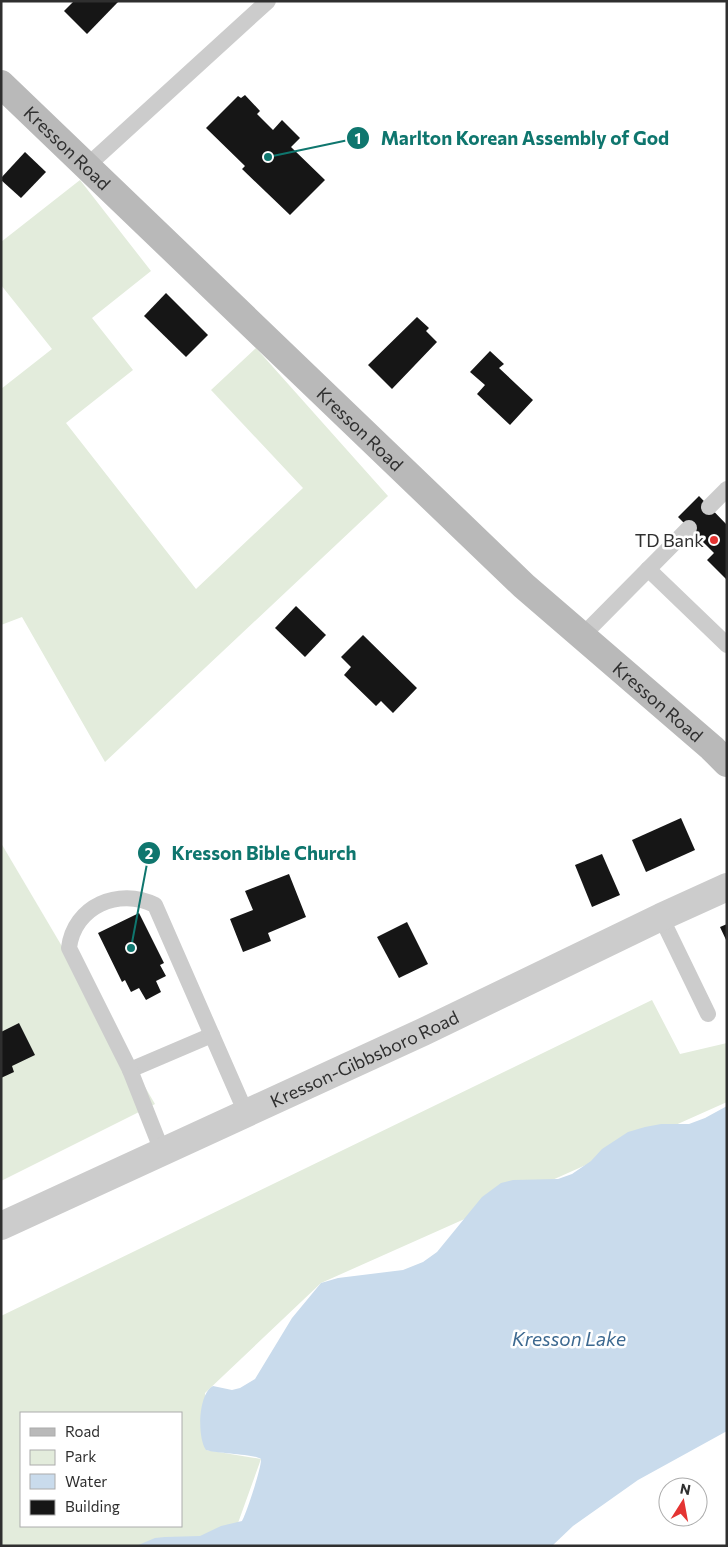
<svg xmlns="http://www.w3.org/2000/svg" width="728" height="1547" font-family="Commissioner,sans-serif">
<style>
.green{fill:#e3ecdc;fill-rule:evenodd}
.water{fill:#c9dbec}
.building{fill:#161616}
.lines{fill:none;stroke-linecap:round;stroke-linejoin:round}
.service{stroke:#ccc;stroke-width:16}
.tertiary{stroke:#ccc;stroke-width:28}
.secondary{stroke:#b9b9b9;stroke-width:28}
.poi-dot{fill:#e43432;stroke:#fff;stroke-width:2}
.labels{text-anchor:middle;dominant-baseline:central;stroke-width:5;stroke-linejoin:round;paint-order:stroke}
.street-label{font-size:18px;fill:#2f2f2f;stroke:#fff}
.poi-label{font-size:18px;fill:#2f2f2f;stroke:#fff;text-anchor:end}
.water-label{font-size:19px;font-style:italic;fill:#3d6990;stroke:#fff}
.leader{fill:none;stroke:#0f766e;stroke-width:2}
.callout-dot{fill:#0f766e;stroke:#fff;stroke-width:2}
.mark-label{font-size:15px;text-anchor:middle;font-weight:bold;fill:#fff}
.callout-label{font-size:19px;text-anchor:middle;font-weight:bold;fill:#0f766e;stroke:#fff;stroke-width:5;stroke-linejoin:round;paint-order:stroke}
</style>
<rect width="100%" height="100%" fill="#fff"/>
<g class="green">
<path d="M80,180L151,271L92,318L133,370L66,423L196,589L303,488L211,390L256,348L388,496L105,762L22,617L1,625V389L52,349L1,285V242Z"/>
<path d="M1,843L155,1104L1,1181Z"/>
<path d="M652,1000L680,1054L727,1043V1102L321,1283L205,1393L206,1450L261,1459L238,1523L179,1546H1V1316ZM21,1413H181V1526H21Z"/>
</g>
<path class="water" d="M727,1106V1431L638,1480L573,1526L552,1546H136L155,1538L165,1537L200,1536L221,1526L242,1521C246,1515 262,1466 261,1459C255,1454 219,1454 206,1450C197,1437 198,1394 213,1386L232,1390L240,1388L255,1379L292,1318L321,1283L338,1278L403,1270L423,1262L437,1252L482,1197L501,1183L513,1180L558,1179L572,1174L591,1161L602,1149L628,1132L645,1127L661,1124H689L705,1118Z"/>
<g class="building">
<path d="M74,1H119L87,34L64,11Z"/>
<path d="M245,95L260,111L257,114L273,130L282,120L300,138L291,147L325,180L290,215L242,169L245,166L206,128L238,96L241,98Z"/>
<path d="M25,152L46,172L21,198L1,180V178Z"/>
<path d="M166,293L208,335L186,357L144,316Z"/>
<path d="M417,317L429,328L426,331L437,342L392,389L368,365Z"/>
<path d="M490,351L504,364L499,368L533,400L510,425L477,394L485,385L470,372Z"/>
<path d="M699,496L727,525V580L707,560L714,553L678,517Z"/>
<path d="M296,606L326,635L305,657L275,628Z"/>
<path d="M363,635L417,688L393,713L381,701L376,706L344,675L351,667L341,657Z"/>
<path d="M681,818L695,850L646,872L632,840Z"/>
<path d="M602,854L620,895L592,907L575,865Z"/>
<path d="M289,874L306,917L268,933L271,941L243,952L230,919L253,910L245,891Z"/>
<path d="M139,913L164,963L160,965L166,976L156,981L161,992L146,1000L139,988L131,992L125,980L122,982L98,933Z"/>
<path d="M407,922L428,964L399,978L377,937Z"/>
<path d="M727,924V942L720,927Z"/>
<path d="M19,1023L35,1055L12,1066L14,1072L1,1078V1032Z"/>
</g>
<g class="lines">
<g class="service">
<path d="M87,166L268,1"/>
<path d="M709,507L727,489"/>
<path d="M648,569L727,645"/>
<path d="M582,636L689,528"/>
<path d="M661,917L708,1014"/>
<path d="M130,1070L212,1035"/>
<path d="M162,1151L130,1070L69,948C74,906 119,887 155,905L246,1113"/>
</g>
<path class="tertiary" id="s1" d="M1,1226L423,1032L661,917L727,887"/>
<path class="secondary" id="s2" d="M1,84L524,586L712,748L727,763"/>
</g>
<circle class="poi-dot" cx="714" cy="540" r="5"/>
<g class="labels">
<g class="street-label">
<text stroke="none"><textPath href="#s2" startOffset="92">Kresson Road</textPath></text>
<text stroke="none"><textPath href="#s2" startOffset="498">Kresson Road</textPath></text>
<text stroke="none"><textPath href="#s2" startOffset="902">Kresson Road</textPath></text>
<text stroke="none"><textPath href="#s1" startOffset="400">Kresson-Gibbsboro Road</textPath></text>
</g>
<g class="poi-label">
<text x="704" y="540">TD Bank</text>
</g>
<g class="water-label">
<text x="569" y="1338">Kresson Lake</text>
</g>
</g>
<path class="leader" d="M268 157L358 138M131 948L149 853"/>
<g class="callout-dot">
<circle cx="268" cy="157" r="5"/>
<circle cx="131" cy="948" r="5"/>
<circle cx="358" cy="138" r="12"/>
<circle cx="149" cy="853" r="12"/>
</g>
<g class="mark-label">
<text x="358" y="144">1</text>
<text x="149" y="859">2</text>
</g>
<g class="callout-label">
<text x="525" y="145">Marlton Korean Assembly of God</text>
<text x="264" y="860">Kresson Bible Church</text>
</g>
<rect width="728" height="1547" fill="none" stroke="#2f2f2f" stroke-width="5"/>
<rect x="20" y="1412" width="162" height="115" fill="#ffffff" stroke="#acacac"/>
<rect x="30" y="1428" width="25" height="8" fill="#b9b9b9" stroke="#acacac"/>
<text x="65" y="1437" font-size="15" fill="#2f2f2f">Road</text>
<rect x="30" y="1450" width="25" height="15" fill="#e3ecdc" stroke="#acacac"/>
<text x="65" y="1462" font-size="15" fill="#2f2f2f">Park</text>
<rect x="30" y="1474" width="25" height="15" fill="#c9dbec" stroke="#acacac"/>
<text x="65" y="1487" font-size="15" fill="#2f2f2f">Water</text>
<rect x="30" y="1500" width="25" height="15" fill="#161616" stroke="#acacac"/>
<text x="65" y="1512" font-size="15" fill="#2f2f2f">Building</text>
<g transform="translate(683 1502) rotate(11)"><circle r="24" fill="#ffffff" stroke="#acacac"/>
<path d="M0-4L9 19L0 12L-9 19Z" fill="#e43432"/>
<text y="-8" font-size="14" font-weight="bold" text-anchor="middle" fill="#2f2f2f">N</text>
</g>
</svg>
